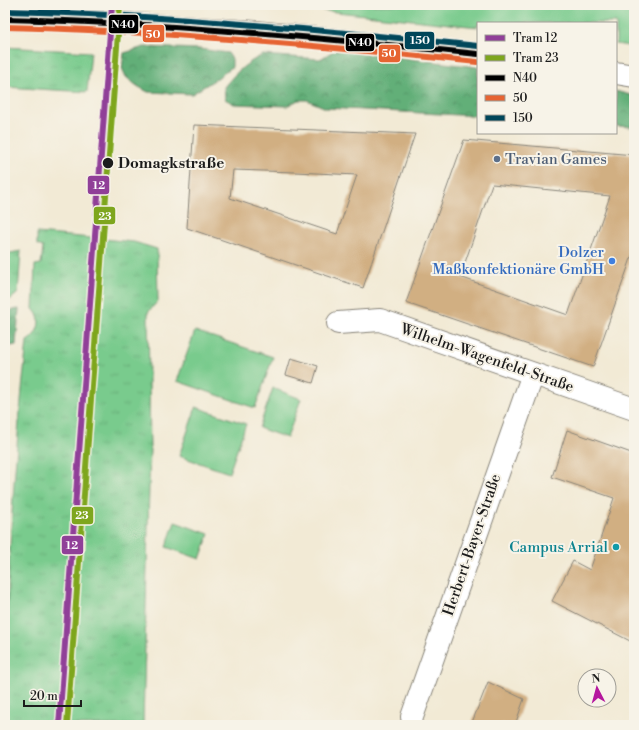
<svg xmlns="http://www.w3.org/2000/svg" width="639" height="730" font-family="'Libre Bodoni',serif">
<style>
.grass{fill:url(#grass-tufts);stroke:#4a7454}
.forest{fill:url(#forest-crowns);stroke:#3f664a}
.garden{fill:#79cb8d;stroke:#4a7454}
.building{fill:#d1af82;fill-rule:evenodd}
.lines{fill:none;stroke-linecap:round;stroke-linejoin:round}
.street-casing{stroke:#878378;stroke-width:24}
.secondary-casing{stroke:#878378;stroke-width:24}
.street{stroke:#fff;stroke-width:22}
.secondary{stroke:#fff;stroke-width:22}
.bus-1-casing{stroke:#f7f3e8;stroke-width:9}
.bus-2-casing{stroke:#f7f3e8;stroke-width:9}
.bus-3-casing{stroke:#f7f3e8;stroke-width:9}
.bus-1{stroke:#000;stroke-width:6}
.bus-2{stroke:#e66432;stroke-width:6}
.bus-3{stroke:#00465a;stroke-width:6}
.tram-1-casing{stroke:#f7f3e8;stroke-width:9}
.tram-2-casing{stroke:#f7f3e8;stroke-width:9}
.tram-1{stroke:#903f98;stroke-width:6}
.tram-2{stroke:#7ea61e;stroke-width:6}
.service-dot{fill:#5c6f8a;stroke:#f7f3e8;stroke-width:1.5}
.stop-dot{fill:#1c1c1c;stroke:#f7f3e8;stroke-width:1.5}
.shop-dot{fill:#3f7fe0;stroke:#f7f3e8;stroke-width:1.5}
.culture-dot{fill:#0f9aa8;stroke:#f7f3e8;stroke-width:1.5}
.labels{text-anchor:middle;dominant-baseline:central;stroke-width:4;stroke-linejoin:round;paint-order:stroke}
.service-label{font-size:15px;fill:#4e5e75;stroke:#f7f3e8;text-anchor:start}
.stop-label{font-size:15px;font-weight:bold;fill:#1c1c1c;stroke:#f7f3e8;text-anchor:start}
.shop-label{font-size:15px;fill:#366cbe;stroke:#f7f3e8;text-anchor:end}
.street-label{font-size:15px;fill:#1c1c1c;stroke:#f7f3e8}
.culture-label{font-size:15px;fill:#0d838f;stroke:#f7f3e8;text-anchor:end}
.line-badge{stroke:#f7f3e8;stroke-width:1.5}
.badge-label{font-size:11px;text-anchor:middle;font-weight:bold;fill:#fff}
</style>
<defs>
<pattern id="grass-tufts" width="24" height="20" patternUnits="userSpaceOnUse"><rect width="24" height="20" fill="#79cb8d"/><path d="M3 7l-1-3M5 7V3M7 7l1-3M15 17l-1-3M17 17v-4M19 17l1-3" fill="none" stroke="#68ae79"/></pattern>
<pattern id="forest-crowns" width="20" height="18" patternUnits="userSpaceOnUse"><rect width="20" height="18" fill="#62af78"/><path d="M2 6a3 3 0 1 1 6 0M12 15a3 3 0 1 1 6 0" fill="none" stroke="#508e62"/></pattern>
</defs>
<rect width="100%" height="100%" fill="#f7f3e8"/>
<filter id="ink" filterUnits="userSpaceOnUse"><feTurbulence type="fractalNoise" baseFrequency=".025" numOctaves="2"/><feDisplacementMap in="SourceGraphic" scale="8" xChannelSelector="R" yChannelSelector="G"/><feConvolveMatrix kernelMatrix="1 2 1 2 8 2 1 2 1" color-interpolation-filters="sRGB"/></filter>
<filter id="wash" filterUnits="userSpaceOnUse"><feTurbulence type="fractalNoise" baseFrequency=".012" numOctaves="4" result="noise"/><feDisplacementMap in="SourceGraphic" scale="16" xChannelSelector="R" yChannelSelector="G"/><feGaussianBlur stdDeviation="0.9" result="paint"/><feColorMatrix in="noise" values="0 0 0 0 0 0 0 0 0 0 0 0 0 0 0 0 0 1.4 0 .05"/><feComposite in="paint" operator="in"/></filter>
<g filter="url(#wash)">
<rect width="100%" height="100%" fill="#f2ead5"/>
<g class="grass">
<path d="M5,47L91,52L87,92L5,87Z"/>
<path d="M37,233L134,242L157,249L158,301L148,312L150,448L143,725H5C5,597 13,469 27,341C38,335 44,319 33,309L35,265L41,264L43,247L37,245Z"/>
<path d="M21,251L18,293L11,299L5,300V254Z"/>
</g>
<g class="forest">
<path d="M144,47L200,49L228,53L232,59V67L216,79L192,94L148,92L137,86L126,77L122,68L124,53Z"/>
<path d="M335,50L478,67V116L326,108L307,100H298L287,106L234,104L225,99L224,87C235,73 247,62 263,55L320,59Z"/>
<path d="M616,91L634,96V127L616,126Z"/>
<path d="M19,309L16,345L5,347V311Z"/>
</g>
<g class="garden">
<path d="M271,5H634V47L616,44V23H478V27Z"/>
<path d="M195,331L273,357L255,408L177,381Z"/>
<path d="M273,388L301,399L287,438L259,428Z"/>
<path d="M196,407L246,424L229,473L179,456Z"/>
<path d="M175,522L209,534L200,559L166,547Z"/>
</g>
<g id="blocks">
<g class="building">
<path d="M194,125L415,134L363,288L187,228ZM233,170L295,172L357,175L337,234L230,198Z"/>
<path d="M464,140L634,155V250L593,367L406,303ZM492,184L610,196L568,315L460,277Z"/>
<path d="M291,358L318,366L313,383L286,375Z"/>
<path d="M567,430L634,454V643L552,601L573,561L590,570L614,498L552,477Z"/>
<path d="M488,682L524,699L515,725H471Z"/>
</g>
</g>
</g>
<g filter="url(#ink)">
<use href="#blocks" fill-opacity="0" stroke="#878378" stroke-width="1"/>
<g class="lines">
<defs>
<g id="street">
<path d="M338,323L380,320L634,409"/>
<path d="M412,717L533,374"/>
</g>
<g id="secondary">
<path d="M5,19L89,21L256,32L478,54"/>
<path d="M616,73L634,76"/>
</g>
</defs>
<use href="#street" class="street-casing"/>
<use href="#secondary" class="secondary-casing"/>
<use href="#street" class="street"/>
<use href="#secondary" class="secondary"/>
<defs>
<path id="bus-1" d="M5,19C163,23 320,38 478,54"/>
<path id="bus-2" d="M5,27C163,31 320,46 477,62"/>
<path id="bus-3" d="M5,11C163,15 321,30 478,46"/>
</defs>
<use href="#bus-1" class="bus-1-casing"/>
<use href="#bus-2" class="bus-2-casing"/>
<use href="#bus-3" class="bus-3-casing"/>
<use href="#bus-1" class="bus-1"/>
<use href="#bus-2" class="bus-2"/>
<use href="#bus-3" class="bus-3"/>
<defs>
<path id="tram-1" d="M59,725L112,5"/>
<path id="tram-2" d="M67,725L120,6"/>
</defs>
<use href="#tram-1" class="tram-1-casing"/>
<use href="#tram-2" class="tram-2-casing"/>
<use href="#tram-1" class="tram-1"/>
<use href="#tram-2" class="tram-2"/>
</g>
</g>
<circle class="service-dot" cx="497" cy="159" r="4"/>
<circle class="stop-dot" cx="108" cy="163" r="6"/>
<circle class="shop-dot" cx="612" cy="261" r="4"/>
<circle class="culture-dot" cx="616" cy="547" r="4"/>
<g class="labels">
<g class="service-label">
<text x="505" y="159">Travian Games</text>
</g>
<g class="stop-label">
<text x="118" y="163">Domagkstraße</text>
</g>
<g class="shop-label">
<text x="604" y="252">Dolzer<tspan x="604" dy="17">Maßkonfektionäre GmbH</tspan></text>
</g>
<g class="street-label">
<text transform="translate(487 358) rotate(19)">Wilhelm-Wagenfeld-Straße</text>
<text transform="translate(472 545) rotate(-71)">Herbert-Bayer-Straße</text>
</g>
<g class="culture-label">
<text x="608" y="547">Campus Arrial</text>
</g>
</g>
<g class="line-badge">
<rect x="108" y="14" width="31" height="20" rx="4" fill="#000"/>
<rect x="142" y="24" width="23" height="19" rx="4" fill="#e66432"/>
<rect x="404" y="31" width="31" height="19" rx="4" fill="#00465a"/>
<rect x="345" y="33" width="30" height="19" rx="4" fill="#000"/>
<rect x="378" y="44" width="23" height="19" rx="4" fill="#e66432"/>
<rect x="87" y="175" width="23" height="20" rx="4" fill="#903f98"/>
<rect x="93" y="206" width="23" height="19" rx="4" fill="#7ea61e"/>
<rect x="71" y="506" width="23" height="19" rx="4" fill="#7ea61e"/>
<rect x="61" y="535" width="23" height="20" rx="4" fill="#903f98"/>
</g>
<g class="badge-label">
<text x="123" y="28">N40</text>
<text x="153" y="38">50</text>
<text x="420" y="44">150</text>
<text x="360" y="46">N40</text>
<text x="389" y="57">50</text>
<text x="99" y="189">12</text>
<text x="105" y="220">23</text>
<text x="82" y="519">23</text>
<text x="72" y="549">12</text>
</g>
<rect width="639" height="730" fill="none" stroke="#f7f3e8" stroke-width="20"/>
<rect x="477" y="22" width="140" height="112" fill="#f7f3e8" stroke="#9f9d96"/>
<rect x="485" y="35" width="20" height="6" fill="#903f98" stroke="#9f9d96"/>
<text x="513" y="42" font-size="12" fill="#1c1c1c">Tram 12</text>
<rect x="485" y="55" width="20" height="6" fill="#7ea61e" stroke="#9f9d96"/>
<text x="513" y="62" font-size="12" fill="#1c1c1c">Tram 23</text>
<rect x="485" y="75" width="20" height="6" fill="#000000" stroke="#9f9d96"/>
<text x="513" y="82" font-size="12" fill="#1c1c1c">N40</text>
<rect x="485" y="95" width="20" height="6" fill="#e66432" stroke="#9f9d96"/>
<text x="513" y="102" font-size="12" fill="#1c1c1c">50</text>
<rect x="485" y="115" width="20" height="6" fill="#00465a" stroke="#9f9d96"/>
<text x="513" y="122" font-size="12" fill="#1c1c1c">150</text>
<g transform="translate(597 688) rotate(354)"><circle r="19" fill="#f7f3e8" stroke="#9f9d96"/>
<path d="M0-3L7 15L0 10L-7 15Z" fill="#b5179e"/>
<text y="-6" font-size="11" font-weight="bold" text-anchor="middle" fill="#1c1c1c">N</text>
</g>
<path d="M24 700v6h57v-6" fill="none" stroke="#1c1c1c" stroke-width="2"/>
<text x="30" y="700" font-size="12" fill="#1c1c1c" stroke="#f7f3e8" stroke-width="3" paint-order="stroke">20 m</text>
</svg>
